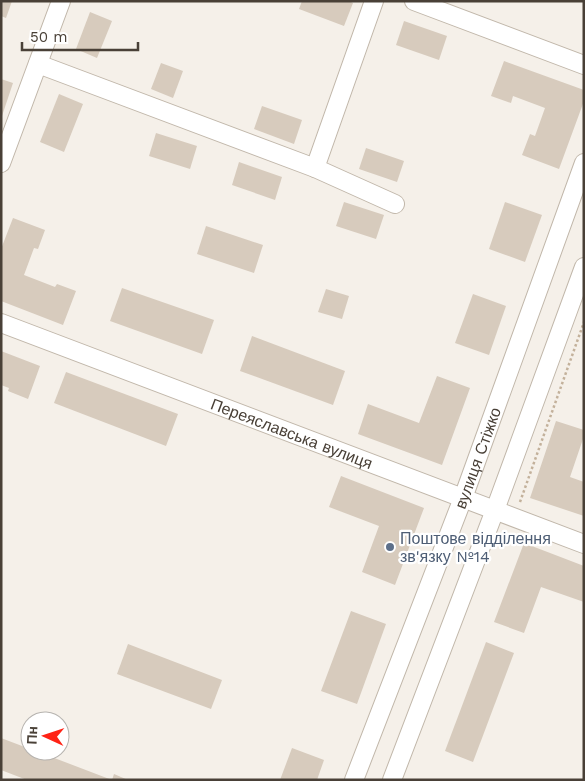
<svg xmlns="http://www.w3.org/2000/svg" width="585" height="781" font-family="'Work Sans',sans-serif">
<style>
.building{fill:#d7cbbd}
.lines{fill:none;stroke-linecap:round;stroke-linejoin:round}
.minor-casing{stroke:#c1b7aa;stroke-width:20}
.path{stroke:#c3b19b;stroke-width:2.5;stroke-dasharray:2.5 2.5;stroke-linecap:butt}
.minor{stroke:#fff;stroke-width:18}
.service-dot{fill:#5c6f8a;stroke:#fff;stroke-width:2}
.labels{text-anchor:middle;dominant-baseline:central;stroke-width:4.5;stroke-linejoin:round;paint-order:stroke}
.street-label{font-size:16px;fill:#494037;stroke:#fff}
.service-label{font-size:16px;fill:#4e5e75;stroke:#fff;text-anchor:start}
</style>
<rect width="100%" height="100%" fill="#f5f0e9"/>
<g class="building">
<path d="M1,1H12L6,18L1,16Z"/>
<path d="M302,1H349L353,3L344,26L299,9Z"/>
<path d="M90,12L112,21L97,58L76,49Z"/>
<path d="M404,21L447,36L439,60L396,45Z"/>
<path d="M504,61L584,90V101L559,169L522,155L530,134L535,136L545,108L513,96L511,103L491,96Z"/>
<path d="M161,63L183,71L173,98L151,89Z"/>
<path d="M1,79L13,83L2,116H1Z"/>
<path d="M59,94L83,104L64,152L40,142Z"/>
<path d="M262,106L302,120L294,144L254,129Z"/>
<path d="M156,133L197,146L190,169L149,156Z"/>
<path d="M366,148L404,161L397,182L359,169Z"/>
<path d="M239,162L282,177L275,200L232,185Z"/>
<path d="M344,202L384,215L376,239L336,226Z"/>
<path d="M505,202L542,215L525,262L489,249Z"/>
<path d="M13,218L45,230L38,249L34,248L24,275L55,287L57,284L76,291L63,325L1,301V249Z"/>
<path d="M206,226L263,245L254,273L197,254Z"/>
<path d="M122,288L214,320L202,354L110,321Z"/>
<path d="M326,289L349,296L342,319L318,312Z"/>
<path d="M473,294L506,306L489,355L455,343Z"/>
<path d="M252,336L345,371L333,405L240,371Z"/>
<path d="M1,351L40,366L28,399L8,391L9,388L1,385Z"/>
<path d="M66,372L178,414L166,446L54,403Z"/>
<path d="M437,376L470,388L442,465L358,434L368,404L419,423Z"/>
<path d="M556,421L584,430V436L570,477L584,482V516L530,498Z"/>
<path d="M341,476L424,508L395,585L362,572L379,526L329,507Z"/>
<path d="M524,543L584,566V602L541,587L524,633L494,622Z"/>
<path d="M351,611L386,624L357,704L321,691Z"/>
<path d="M486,642L514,653L473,762L445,751Z"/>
<path d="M128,644L222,680L211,709L117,674Z"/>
<path d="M1,738L30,749V751H36L112,780L114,774L128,780H27L1,770Z"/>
<path d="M292,748L324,760L317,780H280Z"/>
</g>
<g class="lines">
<defs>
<g id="minor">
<path d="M414,1L584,65"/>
<path d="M38,64L315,168L395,204"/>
<path d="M1,163L61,1"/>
<path d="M315,168L374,1"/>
<path id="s1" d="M1,323L584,544"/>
<path id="s2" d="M354,780L463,498L584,163"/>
<path d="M392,780L495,510L584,267"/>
</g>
</defs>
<use href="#minor" class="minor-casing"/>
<path class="path" d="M520,502L584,322"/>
<use href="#minor" class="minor"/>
</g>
<circle class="service-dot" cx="390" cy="547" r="5"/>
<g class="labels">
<g class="street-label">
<text stroke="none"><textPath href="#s1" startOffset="311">Переяславська вулиця</textPath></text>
<text stroke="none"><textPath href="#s2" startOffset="345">вулиця Стіжко</textPath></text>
</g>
<g class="service-label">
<text x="400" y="538">Поштове відділення<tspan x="400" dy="18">зв'язку №14</tspan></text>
</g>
</g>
<rect width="585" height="781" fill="none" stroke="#494037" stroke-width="5"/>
<g transform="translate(45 736) rotate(273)"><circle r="24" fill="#ffffff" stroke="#b6b3af"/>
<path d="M0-4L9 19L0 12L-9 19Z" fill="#ff2315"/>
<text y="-8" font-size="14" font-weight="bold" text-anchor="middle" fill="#494037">Пн</text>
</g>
<path d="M22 42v8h116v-8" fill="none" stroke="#494037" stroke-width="2.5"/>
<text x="30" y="42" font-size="15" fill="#494037" stroke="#ffffff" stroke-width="4" paint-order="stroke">50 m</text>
</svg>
